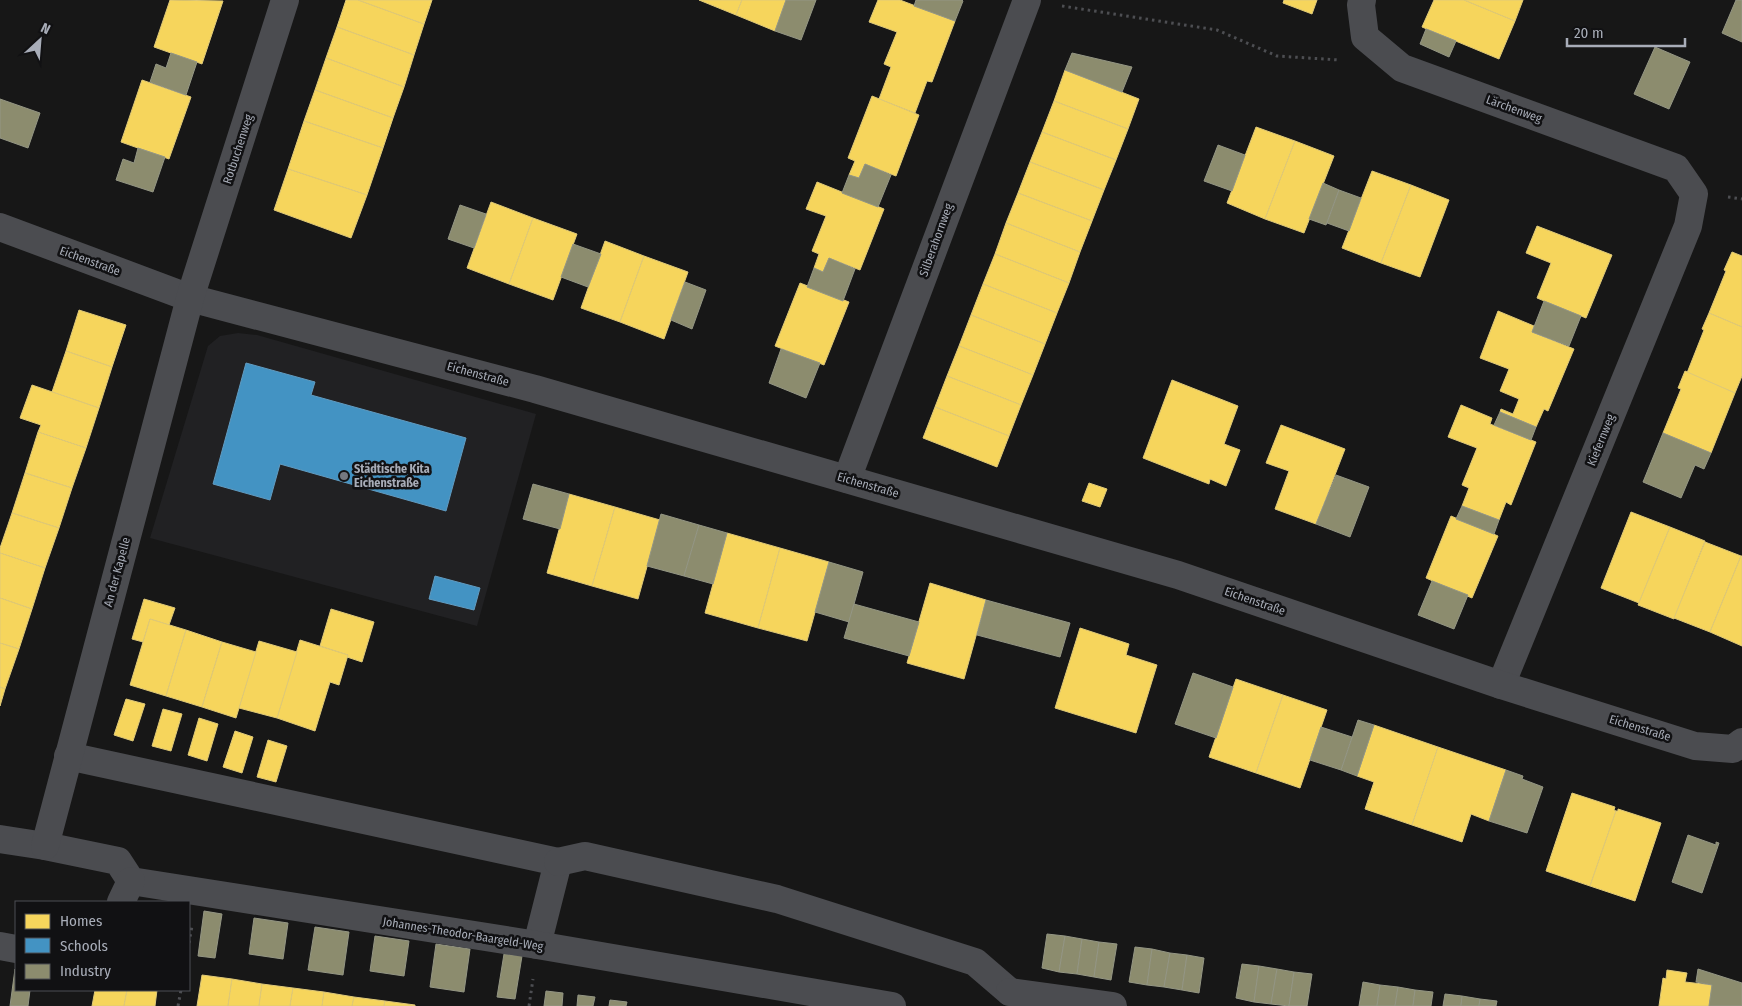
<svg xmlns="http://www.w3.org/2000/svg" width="1742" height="1006" font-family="'Fira Sans Condensed',sans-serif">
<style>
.built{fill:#212123}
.homes{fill:#f6d55c;stroke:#dfc978}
.schools{fill:#4393c3;stroke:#619bc0}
.industry{fill:#8c8c6e;stroke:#949684}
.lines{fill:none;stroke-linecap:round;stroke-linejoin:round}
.path{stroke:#4d4e52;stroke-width:3;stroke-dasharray:2.5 4;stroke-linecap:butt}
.minor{stroke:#4b4c50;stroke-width:28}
.poi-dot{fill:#757880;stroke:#111113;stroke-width:2}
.labels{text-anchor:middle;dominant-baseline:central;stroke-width:5;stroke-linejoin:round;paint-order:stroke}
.street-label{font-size:12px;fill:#a8adb8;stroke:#111113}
.poi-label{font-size:12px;font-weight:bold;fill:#a8adb8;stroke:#111113;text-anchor:start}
</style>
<rect width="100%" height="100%" fill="#171717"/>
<path class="built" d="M238,333L257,335L536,414L477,626L150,538L208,346L220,336Z"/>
<g class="homes">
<path d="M170,0L223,1L202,64L154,47Z"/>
<path d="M346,0H358L424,24L414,55L337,27Z"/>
<path d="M358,0H432L424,24Z"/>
<path d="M699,0H742L736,15Z"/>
<path d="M742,0H786L775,31L736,15Z"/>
<path d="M878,0H900L955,21L932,82L927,81L915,113L879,99L891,67L884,64L897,32L869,22Z"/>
<path d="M1284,0H1317L1312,14L1283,3Z"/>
<path d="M1434,0H1464L1515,21L1499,59L1422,27Z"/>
<path d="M1464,0H1523L1515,21Z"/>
<path d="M337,27L414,55L404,87L326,58Z"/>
<path d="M326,58L404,87L393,118L315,90Z"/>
<path d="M1065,70L1139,99L1128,129L1054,101Z"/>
<path d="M142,80L191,97L169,159L121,142Z"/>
<path d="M315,90L393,118L383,148L304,121Z"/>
<path d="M872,96L919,115L896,176L865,164L859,178L849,175L855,161L848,158Z"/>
<path d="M1054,101L1128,129L1116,160L1042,132Z"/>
<path d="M304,121L383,148L367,195L288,169Z"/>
<path d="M1256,127L1295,141L1265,219L1227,203Z"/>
<path d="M1042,132L1116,160L1104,190L1030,162Z"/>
<path d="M1295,141L1334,156L1304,233L1265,219Z"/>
<path d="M1030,162L1104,190L1092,221L1018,193Z"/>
<path d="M288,169L367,195L351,238L274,210Z"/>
<path d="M1372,171L1411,185L1381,263L1342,248Z"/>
<path d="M817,182L884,209L860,270L829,258L823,272L814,268L819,254L812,251L826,216L806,209Z"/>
<path d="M1411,185L1449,200L1420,277L1381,263Z"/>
<path d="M1018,193L1092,221L1080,252L1006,223Z"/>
<path d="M491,202L533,218L509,284L467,268Z"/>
<path d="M533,218L577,234L553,300L509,284Z"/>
<path d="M1006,223L1080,252L1069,283L995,254Z"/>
<path d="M1537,226L1612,255L1586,318L1537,298L1551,263L1526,253Z"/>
<path d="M605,241L644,256L620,322L581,308Z"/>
<path d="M1732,252L1742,256V327L1709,313L1726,271L1724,270Z"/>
<path d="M995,254L1069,283L1057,313L983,284Z"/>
<path d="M644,256L688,272L664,339L620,322Z"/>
<path d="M800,283L849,302L824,365L775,346Z"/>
<path d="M983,284L1057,313L1045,344L971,315Z"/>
<path d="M79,310L126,325L112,367L66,351Z"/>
<path d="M1498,311L1534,326L1532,332L1574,349L1548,411L1544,409L1536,427L1500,412L1501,409L1513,414L1519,399L1500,391L1509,369L1480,358Z"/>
<path d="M1709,313L1742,327V376L1735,393L1687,373L1704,330L1702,329Z"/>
<path d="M971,315L1045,344L1033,375L959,346Z"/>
<path d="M959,346L1033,375L1021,405L947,376Z"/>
<path d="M66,351L112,367L99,408L52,392Z"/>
<path d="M1685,371L1735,393L1711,453L1663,433L1681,389L1678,388Z"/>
<path d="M947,376L1021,405L1009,436L935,407Z"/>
<path d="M1172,380L1238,406L1224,444L1240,450L1226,486L1210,479L1209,484L1143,458Z"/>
<path d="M32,385L99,408L86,448L38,432L41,425L20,418Z"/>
<path d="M1461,405L1492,418L1490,424L1536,442L1511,505L1506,502L1499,520L1462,506L1469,488L1462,485L1477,448L1448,437Z"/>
<path d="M935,407L1009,436L997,467L923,438Z"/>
<path d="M1281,425L1345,449L1316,524L1275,509L1289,471L1266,463Z"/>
<path d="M38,432L86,448L72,488L25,473Z"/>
<path d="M25,473L72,488L59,528L12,513Z"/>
<path d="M1089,483L1107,489L1100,507L1082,501Z"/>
<path d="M569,494L615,507L592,586L547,573Z"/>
<path d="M615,507L660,520L638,599L592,586Z"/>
<path d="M1631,512L1670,527L1639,603L1601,588Z"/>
<path d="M12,513L59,528L45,568L0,553V548Z"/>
<path d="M1451,516L1498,536L1472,598L1426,578Z"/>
<path d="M1670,527L1705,541L1674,619L1638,605Z"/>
<path d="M727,533L780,548L758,628L705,613Z"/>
<path d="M1705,542L1741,556L1710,632L1674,618Z"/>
<path d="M780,548L829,562L807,641L758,628Z"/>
<path d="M0,553L45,568L32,609L0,598Z"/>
<path d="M1741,556H1742V646L1710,632Z"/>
<path d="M930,583L986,600L964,679L907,663Z"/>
<path d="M0,598L32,609L19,649L0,643Z"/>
<path d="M144,599L175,608L169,625L150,619L143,642L132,639Z"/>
<path d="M331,609L374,622L362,662L347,657L348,655L320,646Z"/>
<path d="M150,619L186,630L166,696L130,685Z"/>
<path d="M1080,628L1129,644L1126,655L1157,665L1136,733L1055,708Z"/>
<path d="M186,630L222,642L202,707L166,696Z"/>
<path d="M300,640L348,655L339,685L330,682L315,731L277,718Z"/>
<path d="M259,641L297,652L277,718L239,708Z"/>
<path d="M222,642L256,652L236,718L202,707Z"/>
<path d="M0,643L19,649L5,689L0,687Z"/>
<path d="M1236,679L1283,695L1256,773L1209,757Z"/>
<path d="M0,687L5,689L0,706Z"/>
<path d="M1283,695L1327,710L1300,788L1256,773Z"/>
<path d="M126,699L145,704L133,741L114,735Z"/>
<path d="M163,709L182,714L171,751L152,746Z"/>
<path d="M199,718L218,724L207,761L188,755Z"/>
<path d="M1374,725L1438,747L1412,825L1365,809L1374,782L1357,776Z"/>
<path d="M235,731L253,737L242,773L223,767Z"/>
<path d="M268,740L287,746L276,782L257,777Z"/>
<path d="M1438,747L1506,770L1489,821L1471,814L1462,842L1412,825Z"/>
<path d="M1572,793L1615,807L1614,810L1616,811L1590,886L1546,871Z"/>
<path d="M1618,809L1661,823L1635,901L1590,886L1616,811H1618Z"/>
<path d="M1667,970L1687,973L1685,982L1712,985L1709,1006H1659L1663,978L1666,979Z"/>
<path d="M202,975L232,979L228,1006H197Z"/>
<path d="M232,979L262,984L259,1006H228Z"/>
<path d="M262,984L293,988L290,1006H259Z"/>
<path d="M293,988L324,992L322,1006H290Z"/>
<path d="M95,990H127L124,1006H92Z"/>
<path d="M127,990H157L155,1006H124Z"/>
<path d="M324,992L354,997L352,1006H322Z"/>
<path d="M354,997L385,1001L384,1006H352Z"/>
<path d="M385,1001L415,1005V1006H384Z"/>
</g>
<g class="schools">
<path d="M246,363L315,382L311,395L466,438L446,511L280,464L270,500L213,484Z"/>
<path d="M435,576L480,588L474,610L429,599Z"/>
</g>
<g class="industry">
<path d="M786,0H816L801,40L775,31Z"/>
<path d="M916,0H962L963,1L955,21L914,6Z"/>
<path d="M1736,0H1742V42L1722,33Z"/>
<path d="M1426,29L1456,41L1449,57L1420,44Z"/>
<path d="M1655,47L1690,62L1669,109L1634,94Z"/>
<path d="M171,53L197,62L186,95L150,82L156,64L166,68Z"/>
<path d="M1072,53L1132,67L1122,92L1065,70Z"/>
<path d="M0,99L40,113L28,148L0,138Z"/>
<path d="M1218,145L1245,155L1232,191L1204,181Z"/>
<path d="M138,148L165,157L153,192L116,180L123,159L134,163Z"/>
<path d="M865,164L891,175L878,207L842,193L849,175L859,178Z"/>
<path d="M1323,183L1339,190L1326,225L1309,219Z"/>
<path d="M1339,190L1361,198L1349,231L1327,223Z"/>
<path d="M460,205L486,214L474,248L448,239Z"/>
<path d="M573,244L601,254L588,287L561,277Z"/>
<path d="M829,258L855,269L843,301L807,287L814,268L823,272Z"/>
<path d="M685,282L706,290L692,329L671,320Z"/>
<path d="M1544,301L1581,316L1569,346L1532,332Z"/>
<path d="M781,349L820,363L806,398L769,383Z"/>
<path d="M1500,412L1536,427L1531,440L1494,425Z"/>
<path d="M1663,433L1711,453L1704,469L1695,465L1681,498L1643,482Z"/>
<path d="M1336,475L1369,487L1350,537L1316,524Z"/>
<path d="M533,484L569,494L560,529L523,519Z"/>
<path d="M1462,506L1499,520L1494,534L1456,519Z"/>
<path d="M661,514L699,525L684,576L647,566Z"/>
<path d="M699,525L727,533L713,584L684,576Z"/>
<path d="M829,562L863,572L849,622L815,612Z"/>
<path d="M1432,581L1468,595L1454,629L1418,615Z"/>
<path d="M986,600L1070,623L1060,657L977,635Z"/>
<path d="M854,604L919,622L909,656L844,638Z"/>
<path d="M1193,673L1233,687L1216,738L1175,724Z"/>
<path d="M1358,720L1374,725L1357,776L1341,770Z"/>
<path d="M1321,727L1352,737L1341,770L1310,760Z"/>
<path d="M1506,770L1523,776L1522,779L1543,787L1527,833L1489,821Z"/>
<path d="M1688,835L1716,845V842L1719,843L1702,893L1672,882Z"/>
<path d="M204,911L222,914L215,958L198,956Z"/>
<path d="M254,918L288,923L283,959L249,954Z"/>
<path d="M315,927L349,932L343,975L308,970Z"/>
<path d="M1047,934L1065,936L1059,972L1042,968Z"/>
<path d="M375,936L409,941L404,976L370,971Z"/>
<path d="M1065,936L1082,939L1077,974L1059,972Z"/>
<path d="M1082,939L1099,942L1094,977L1077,974Z"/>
<path d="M1099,942L1117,944L1111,980L1094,977Z"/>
<path d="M436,944L470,949L464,992L430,987Z"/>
<path d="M1135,947L1152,949L1147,985L1129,982Z"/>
<path d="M1152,949L1170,953L1164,987L1147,985Z"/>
<path d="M1170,953L1187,955L1182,990L1164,987Z"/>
<path d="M504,954L522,956L515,999L497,997Z"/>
<path d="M1187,955L1204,958L1199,993L1182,990Z"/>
<path d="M1242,964L1259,966L1254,1002L1236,998Z"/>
<path d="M1259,966L1277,969L1271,1004L1254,1002Z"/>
<path d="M15,969L16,990H30L28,1006H10Z"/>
<path d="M1277,969L1294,972L1289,1006L1271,1004Z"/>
<path d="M1698,969L1742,983V1006H1709L1712,985L1696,982Z"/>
<path d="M1294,972L1312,974L1307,1006H1289Z"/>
<path d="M1363,982L1380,985L1377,1006H1359Z"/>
<path d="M1380,985L1398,987L1395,1006H1377Z"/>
<path d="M1398,987L1415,990L1413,1006H1395Z"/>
<path d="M1415,990L1433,992L1431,1006H1413Z"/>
<path d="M546,991L563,993L562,1006H544Z"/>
<path d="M1445,994L1462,996L1461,1006H1443Z"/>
<path d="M578,995L595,997L593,1006H577Z"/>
<path d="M1462,996L1480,999L1479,1006H1461Z"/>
<path d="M1480,999L1497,1001L1496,1006H1479Z"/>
<path d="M610,1000L627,1002L626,1006H609Z"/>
</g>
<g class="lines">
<g class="path">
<path d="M1062,6L1217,30L1277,56L1340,60"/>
<path d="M1728,197L1742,199"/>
<path d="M189,943L192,926"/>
<path d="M178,1006L181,990"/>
<path d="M529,1006L533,979"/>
</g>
<g class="minor">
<path d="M1362,0L1361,5L1365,37L1402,68L1676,168L1694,194L1688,226L1501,685"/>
<path d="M0,227L190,298L535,389L1178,575L1501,685L1695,746L1733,749L1742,742"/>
<path d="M847,479L1027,0"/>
<path d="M68,756L558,862L537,945"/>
<path d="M0,839L45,846L118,861L131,881L537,945L892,1006"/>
<path d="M45,846L190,298L285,0"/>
<path d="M558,862L585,856L777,899L975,962L1010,992"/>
<path d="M121,902L131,881"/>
<path d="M0,946L16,949"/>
<path d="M1010,992L1113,1006"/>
</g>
</g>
<circle class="poi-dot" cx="344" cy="476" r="5"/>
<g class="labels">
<g class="street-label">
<text transform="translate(1514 109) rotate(20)">Lärchenweg</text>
<text transform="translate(238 149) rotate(-72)">Rotbuchenweg</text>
<text transform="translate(936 240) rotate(-70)">Silberahornweg</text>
<text transform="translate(90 261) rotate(20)">Eichenstraße</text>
<text transform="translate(478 374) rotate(15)">Eichenstraße</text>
<text transform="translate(1601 440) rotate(-68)">Kiefernweg</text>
<text transform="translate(868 485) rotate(16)">Eichenstraße</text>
<text transform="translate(117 572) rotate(-75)">An der Kapelle</text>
<text transform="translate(1255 601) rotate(19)">Eichenstraße</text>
<text transform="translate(1640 728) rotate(17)">Eichenstraße</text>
<text transform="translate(463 934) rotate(9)">Johannes-Theodor-Baargeld-Weg</text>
</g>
<g class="poi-label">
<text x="354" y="469">Städtische Kita<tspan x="354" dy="14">Eichenstraße</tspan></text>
</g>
</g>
<rect x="15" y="901" width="175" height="90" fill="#111113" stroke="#4d4f55"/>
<rect x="25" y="914" width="25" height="15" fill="#f6d55c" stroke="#4d4f55"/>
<text x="60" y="926" font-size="15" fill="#a8adb8">Homes</text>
<rect x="25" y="938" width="25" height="15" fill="#4393c3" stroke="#4d4f55"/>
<text x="60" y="951" font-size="15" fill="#a8adb8">Schools</text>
<rect x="25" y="964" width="25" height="15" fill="#8c8c6e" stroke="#4d4f55"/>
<text x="60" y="976" font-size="15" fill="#a8adb8">Industry</text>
<g transform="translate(40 40) rotate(26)" stroke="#111113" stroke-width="4" paint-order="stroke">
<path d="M0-4L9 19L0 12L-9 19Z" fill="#a8adb8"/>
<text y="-8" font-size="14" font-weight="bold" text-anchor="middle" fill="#a8adb8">N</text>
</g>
<path d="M1567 38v8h118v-8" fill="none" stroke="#a8adb8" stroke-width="2.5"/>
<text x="1574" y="38" font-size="15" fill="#a8adb8" stroke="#111113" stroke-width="4" paint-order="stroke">20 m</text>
</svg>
